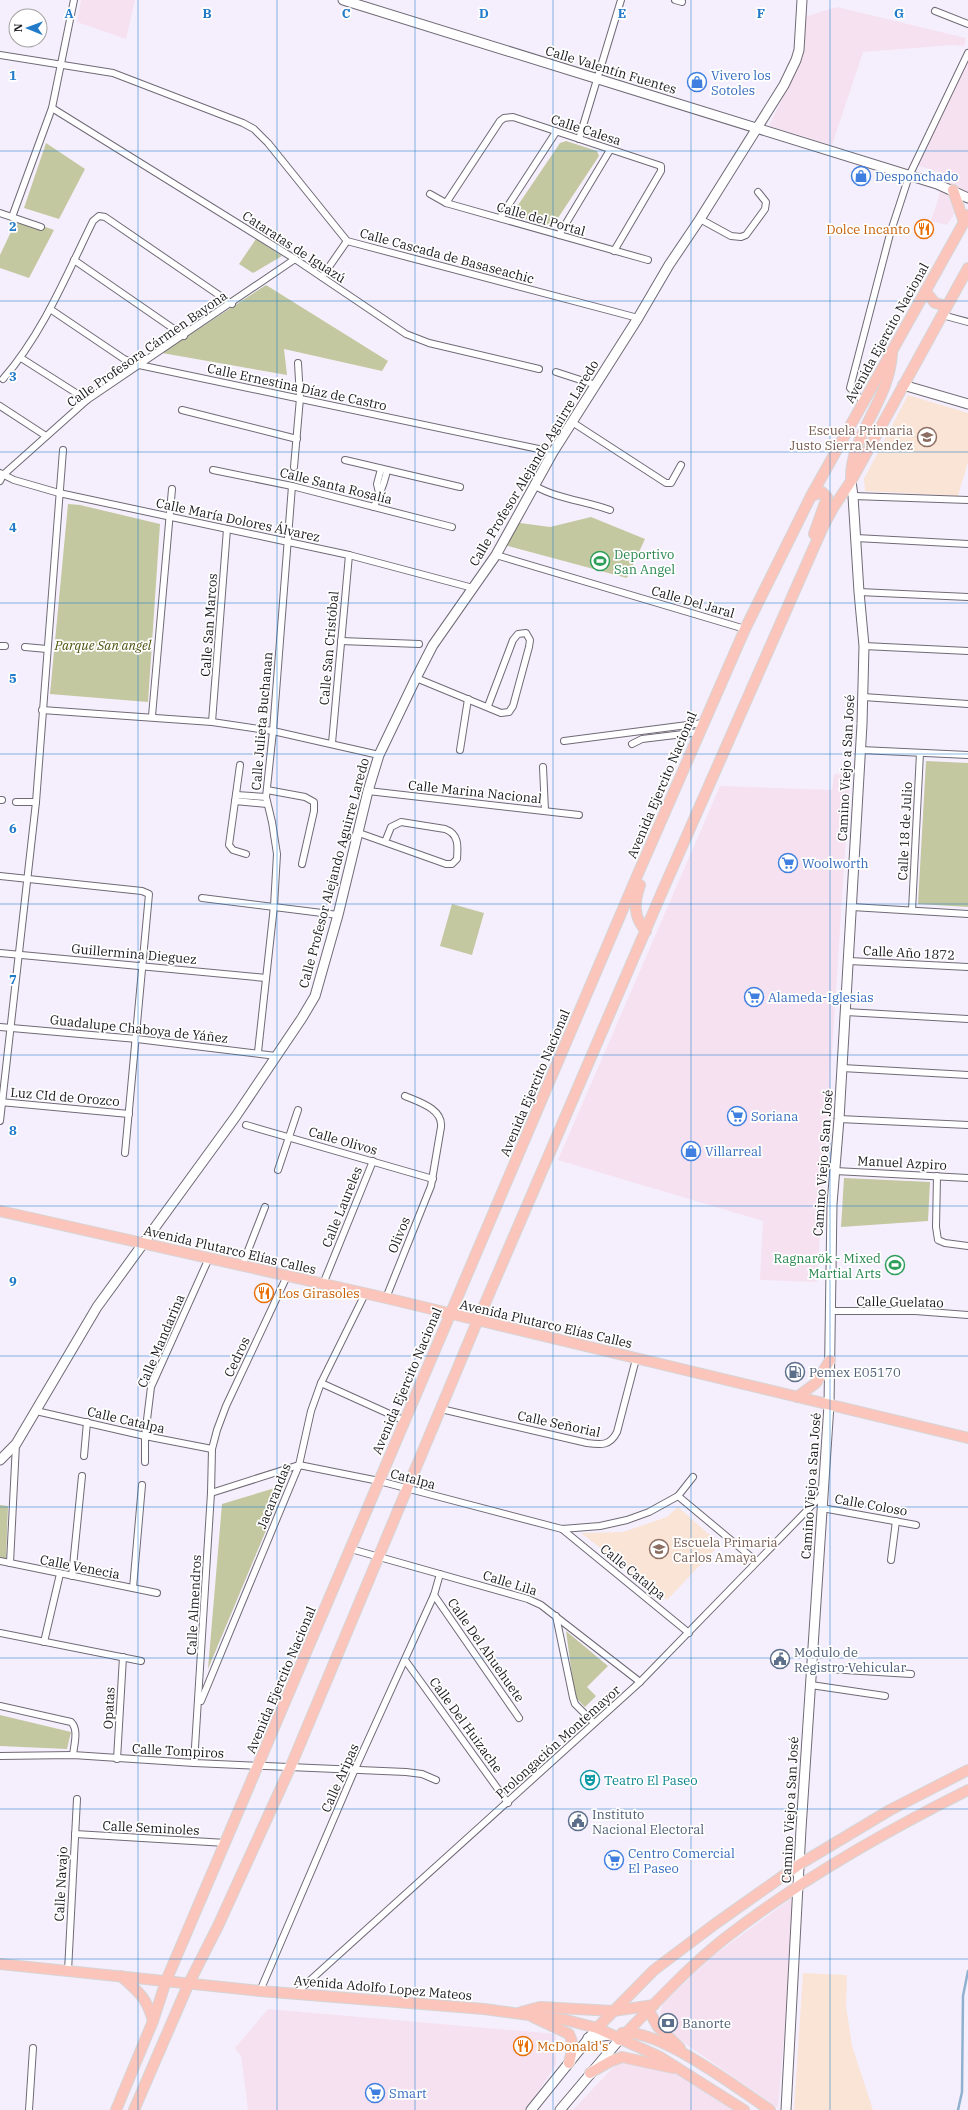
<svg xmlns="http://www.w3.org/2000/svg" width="968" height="2110" font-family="'IBM Plex Serif',serif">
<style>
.commercial{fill:#f6e1f0}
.education{fill:#f9e4d6}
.green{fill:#c3c8a0}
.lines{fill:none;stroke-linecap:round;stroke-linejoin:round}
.stream{stroke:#8fb1cf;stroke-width:2.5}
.street-casing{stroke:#706a76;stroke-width:8}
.secondary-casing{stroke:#706a76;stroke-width:11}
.primary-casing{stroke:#d6d5d6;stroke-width:12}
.street{stroke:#fff;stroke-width:6}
.secondary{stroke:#fff;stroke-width:9}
.primary{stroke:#fbc5bb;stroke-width:10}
.grid{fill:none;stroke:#227bc8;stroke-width:1;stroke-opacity:0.55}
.labels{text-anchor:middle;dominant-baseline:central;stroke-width:3.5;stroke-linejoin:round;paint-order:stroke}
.street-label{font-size:13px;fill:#1a181c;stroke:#fff}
.shop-label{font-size:13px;fill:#366cbe;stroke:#fff;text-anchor:start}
.food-label{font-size:13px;fill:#c56008;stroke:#fff;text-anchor:start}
.education-label{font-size:13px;fill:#785e54;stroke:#fff;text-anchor:end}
.leisure-label{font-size:13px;fill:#27864d;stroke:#fff;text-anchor:start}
.park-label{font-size:13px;font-style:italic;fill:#4c510b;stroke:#fff}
.service-label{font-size:13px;fill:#4e5e75;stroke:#fff;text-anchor:start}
.culture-label{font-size:13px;fill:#0d838f;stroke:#fff;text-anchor:start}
.grid-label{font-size:13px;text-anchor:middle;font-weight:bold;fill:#227bc8;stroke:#fff;stroke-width:3.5;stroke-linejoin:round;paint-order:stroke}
</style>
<rect width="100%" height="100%" fill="#f5effd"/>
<g class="commercial">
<path d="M81,0H135L126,39L77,22Z"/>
<path d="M837,7L966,38L964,46L953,45L863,52L832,145L769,126L803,56L804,17Z"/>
<path d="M968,54V193L947,225L931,221L946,174L912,164Z"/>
<path d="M834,774L850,775L817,1282L760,1280L763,1221L558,1160L720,786L832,790Z"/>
<path d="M796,1895L778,2108L661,2027L659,2021L662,2004L714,1955Z"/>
<path d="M268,2009L556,2034V2065L526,2110H248L241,2056L235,2048Z"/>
<path d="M623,2060L679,2075L733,2110H573L618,2062Z"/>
</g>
<g class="education">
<path d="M908,395L968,413V462L958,496L865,491L864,479Z"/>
<path d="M678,1507L720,1544L667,1600L581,1533L623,1532L667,1517Z"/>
<path d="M803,1973L847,1975L846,2006L852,2046L873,2110H794Z"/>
</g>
<g class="green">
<path d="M566,141L597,151L599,156L554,224L547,225L514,216V211L560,143Z"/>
<path d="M46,143L85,169L59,219L24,208Z"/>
<path d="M18,217L54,230L29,278L0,268V255Z"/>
<path d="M256,239L282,256L253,273L239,264Z"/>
<path d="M266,285L388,361L382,371L284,349L287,375L162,353Z"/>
<path d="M68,504L80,505L160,524L148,702L50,694Z"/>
<path d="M591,517L645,539L627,578L504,545L513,522L550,527Z"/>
<path d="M926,761L968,763V907L918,904Z"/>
<path d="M452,904L484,913L472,955L440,946Z"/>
<path d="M844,1178L930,1182L928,1221L841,1227Z"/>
<path d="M285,1485L208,1669L222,1504Z"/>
<path d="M0,1505L8,1506L6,1559L0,1557Z"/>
<path d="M566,1631L608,1666L587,1687L596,1696L585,1707L575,1697Z"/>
<path d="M0,1715L71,1732L67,1749L0,1746Z"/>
</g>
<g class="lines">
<path class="stream" d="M958,2110L962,2092L963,1996L968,1971"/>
<defs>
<g id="street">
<path d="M675,0L682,2"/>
<path d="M935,11L968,24"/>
<path d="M0,55L113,73L243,123L254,129L268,143L347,241L638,318"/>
<path d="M52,108L295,259L406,334L429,343L539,369"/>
<path d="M579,139L621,0"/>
<path d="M430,194L446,203L648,260"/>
<path d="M446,203L500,121L504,118L513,117L661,166V171L614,251"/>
<path d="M0,213L41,227"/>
<path d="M12,217L52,108L74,0"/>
<path d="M500,218L556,132"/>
<path d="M700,219L731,236L741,237L746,235L765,209L766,202L758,192"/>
<path d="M559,235L610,150"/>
<path d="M74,260L184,336"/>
<path d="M322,277L347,241"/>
<path d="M50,309L124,359L139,365L553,452"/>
<path d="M942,315L968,322"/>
<path d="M21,358L87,400"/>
<path d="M556,372L596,385"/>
<path d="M3,379C43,333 66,276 93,221L99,216L105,217L232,304"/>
<path d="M864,402L850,388L890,234L909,176L968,53"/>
<path d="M0,406L46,436"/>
<path d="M182,410L297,439"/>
<path d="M572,422L666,483H671L681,465"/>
<path d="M345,460L460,487"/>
<path d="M294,467L300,398L298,363"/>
<path d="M213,470L292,486L452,527"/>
<path d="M0,473L14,480L59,493L349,555L473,588"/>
<path d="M0,481L3,475L87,400L295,259"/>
<path d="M535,486C558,499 585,501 610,510"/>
<path d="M379,493L377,484L381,469"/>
<path d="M853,496L968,500"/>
<path d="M374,507C379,493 384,487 387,470"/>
<path d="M856,538L968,544"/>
<path d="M496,555L745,629"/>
<path d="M859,592L968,597"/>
<path d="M341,641L419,644"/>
<path d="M0,646H5"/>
<path d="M864,646L968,651"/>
<path d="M25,647L47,649"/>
<path d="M416,678L501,713L509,712L513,706L529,647L530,640L526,633L518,634L513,640L488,706"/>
<path d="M863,697L968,704"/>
<path d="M42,710L212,722L273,731L379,755"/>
<path d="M152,716L172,489"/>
<path d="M212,722L227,529"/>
<path d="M564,741L703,723"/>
<path d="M332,743L349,555"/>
<path d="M632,744L642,739L700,732"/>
<path d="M460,750L468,699"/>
<path d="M861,750L968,755"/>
<path d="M240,765L229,845L233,850L246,854"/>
<path d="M543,767L545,811"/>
<path d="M267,790L305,797L314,802V811L302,864"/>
<path d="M368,791L579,815"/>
<path d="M236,795L266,797"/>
<path d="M0,800H2"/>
<path d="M235,801L267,804"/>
<path d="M16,802H36"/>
<path d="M359,833L446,864H452L457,859C458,846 459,834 445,829L401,822L391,827L385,842"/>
<path d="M0,876L142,891L149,894L125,1153"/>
<path d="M202,898L338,915"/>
<path d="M852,907L968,914"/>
<path d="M912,910L920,753"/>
<path d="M0,953L266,978"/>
<path d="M849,961L968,967"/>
<path d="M846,1012L968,1019"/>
<path d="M0,1027L137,1039L276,1056"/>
<path d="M258,1052L274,906L277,854L272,822L266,797L273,731L292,486"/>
<path d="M842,1068L968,1075"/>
<path d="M0,1102L129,1114"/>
<path d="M839,1119L968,1125"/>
<path d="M0,1121L36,802L63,450"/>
<path d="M246,1125L433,1179"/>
<path d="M278,1170L298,1110"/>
<path d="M835,1171L968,1178"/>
<path d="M937,1176L936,1227L938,1240L945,1243L968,1246"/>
<path d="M242,1266L265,1207"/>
<path d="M323,1284L373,1161"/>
<path d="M386,1298L431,1186L441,1127C443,1109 419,1102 405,1096"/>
<path d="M831,1311H915L968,1315"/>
<path d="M321,1383L405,1421"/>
<path d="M441,1409L587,1443C601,1445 610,1446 617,1432L636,1359"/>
<path d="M36,1411L145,1436L212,1449"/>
<path d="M84,1456L87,1422"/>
<path d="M145,1462V1436L151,1387L209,1258"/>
<path d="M211,1493L299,1465L379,1481L562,1529L600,1526L627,1520L649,1512L678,1496L693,1477"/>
<path d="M678,1496L756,1561"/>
<path d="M822,1508L916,1525"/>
<path d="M562,1529L689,1633"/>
<path d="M351,1549L528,1599L541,1605L640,1682"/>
<path d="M891,1560L896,1521"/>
<path d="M0,1561L157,1593"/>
<path d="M10,1563L16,1444"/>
<path d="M72,1576L82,1476"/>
<path d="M133,1588L142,1485"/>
<path d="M434,1595L519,1718"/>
<path d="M556,1616L573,1698L575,1704L594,1723"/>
<path d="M0,1633L141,1661"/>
<path d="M44,1642L60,1574"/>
<path d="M405,1660L508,1803"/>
<path d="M812,1668L911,1674"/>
<path d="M811,1685L885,1696"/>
<path d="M201,1701L299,1465L311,1411L321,1383L365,1294"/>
<path d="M0,1706L71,1722C79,1729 74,1745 73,1755"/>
<path d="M0,1756L73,1755L194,1763L406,1772L422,1774L436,1780"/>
<path d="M117,1759L123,1657"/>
<path d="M194,1763L211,1493L212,1449L217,1430L226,1406L287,1276"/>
<path d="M75,1834L226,1843"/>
<path d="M68,1971L77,1799"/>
<path d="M260,1991L355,1769L434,1595L440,1574"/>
<path d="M295,1994L640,1682L823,1494"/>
<path d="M29,2110L33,2048"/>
</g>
<g id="secondary">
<path d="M343,0L937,184L968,198"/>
<path d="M903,385L968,404"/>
<path d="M0,1460L16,1444L97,1307L236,1116L302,1018L315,996L338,915L368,791L379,755L416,678L433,645L496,555L553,452L638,318L669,265L700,219L784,85L796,60L799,50L802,0"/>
<path d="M588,2038L610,2035"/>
<path d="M531,2110L597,2028"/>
<path d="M560,2110L619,2040"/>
<path d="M786,2110L801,1829L829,1405L832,1204L839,1119L862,724L864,646L859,592L853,496L851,481"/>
</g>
<g id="primary">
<path d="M953,190L964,222"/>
<path d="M926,292L935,303L947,306"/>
<path d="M851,479C850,435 889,402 892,354"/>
<path d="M811,496L822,492L827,497L814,534"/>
<path d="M640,885C634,902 633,917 646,931"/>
<path d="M0,1211L386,1298L968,1438"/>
<path d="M797,1397L816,1383L830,1360"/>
<path d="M0,1964L260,1991L484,2009L566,2020L597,2028L660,2057L744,2110"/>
<path d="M121,1976C138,1991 147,1998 153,2021"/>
<path d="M649,2011L658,2027L680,2048"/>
<path d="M521,2012L540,2007L613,2011L654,2005"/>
<path d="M533,2017L569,2034C575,2045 571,2053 569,2063"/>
<path d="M597,2028L654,1970L715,1924L800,1864L890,1810L968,1770"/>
<path d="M622,2033C659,2028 738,2089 770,2110"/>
<path d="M619,2040C653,2006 686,1969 724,1939C798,1881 884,1832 968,1790"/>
<path d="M590,2073L611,2061L622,2057L673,2068"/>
<path d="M116,2110L153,2021L166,1981L637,876L745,629L811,496L968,215"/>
<path d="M134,2110L188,1985L218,1926L290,1768L477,1322L662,892L822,529L833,508L851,481L968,268"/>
</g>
</defs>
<use href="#street" class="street-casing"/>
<use href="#secondary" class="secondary-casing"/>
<use href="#primary" class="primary-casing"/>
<use href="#street" class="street"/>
<use href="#secondary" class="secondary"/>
<use href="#primary" class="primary"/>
</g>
<path class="grid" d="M138,0V2110M277,0V2110M415,0V2110M553,0V2110M691,0V2110M830,0V2110M0,151H968M0,301H968M0,452H968M0,603H968M0,754H968M0,904H968M0,1055H968M0,1206H968M0,1356H968M0,1507H968M0,1658H968M0,1809H968M0,1959H968"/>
<defs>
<symbol id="shop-ring" viewBox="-11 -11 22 22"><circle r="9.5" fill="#fff" stroke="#3f7fe0" stroke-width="1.5"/><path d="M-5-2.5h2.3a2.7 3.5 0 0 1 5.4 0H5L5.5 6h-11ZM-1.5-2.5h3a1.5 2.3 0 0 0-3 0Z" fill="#3f7fe0"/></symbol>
<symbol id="restaurant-ring" viewBox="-11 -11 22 22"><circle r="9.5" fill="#fff" stroke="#e8710a" stroke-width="1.5"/><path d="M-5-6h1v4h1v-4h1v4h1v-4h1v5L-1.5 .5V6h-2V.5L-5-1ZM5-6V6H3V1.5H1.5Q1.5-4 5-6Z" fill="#e8710a"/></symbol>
<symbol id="school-ring" viewBox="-11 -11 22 22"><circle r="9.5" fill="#fff" stroke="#8d6e63" stroke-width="1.5"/><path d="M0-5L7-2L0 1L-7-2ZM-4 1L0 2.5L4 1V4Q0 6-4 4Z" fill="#8d6e63"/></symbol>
<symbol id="stadium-ring" viewBox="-11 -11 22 22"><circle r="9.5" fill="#fff" stroke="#2e9e5b" stroke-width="1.5"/><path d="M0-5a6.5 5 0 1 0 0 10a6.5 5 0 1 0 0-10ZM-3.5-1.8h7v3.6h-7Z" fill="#2e9e5b"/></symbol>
<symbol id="supermarket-ring" viewBox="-11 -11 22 22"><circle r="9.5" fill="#fff" stroke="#3f7fe0" stroke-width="1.5"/><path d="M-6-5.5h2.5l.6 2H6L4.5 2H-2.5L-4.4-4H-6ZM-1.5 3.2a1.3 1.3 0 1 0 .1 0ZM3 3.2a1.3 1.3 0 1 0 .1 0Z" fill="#3f7fe0"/></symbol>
<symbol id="fuel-ring" viewBox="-11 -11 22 22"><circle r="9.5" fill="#fff" stroke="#5c6f8a" stroke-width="1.5"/><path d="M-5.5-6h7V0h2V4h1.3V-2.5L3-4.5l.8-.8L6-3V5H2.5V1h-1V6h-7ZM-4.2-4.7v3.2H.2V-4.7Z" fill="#5c6f8a"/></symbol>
<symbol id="civic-ring" viewBox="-11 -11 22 22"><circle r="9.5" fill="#fff" stroke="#5c6f8a" stroke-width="1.5"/><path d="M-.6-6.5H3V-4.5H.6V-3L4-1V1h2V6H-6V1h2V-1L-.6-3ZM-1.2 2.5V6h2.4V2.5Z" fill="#5c6f8a"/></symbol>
<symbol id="theatre-ring" viewBox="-11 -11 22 22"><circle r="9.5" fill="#fff" stroke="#0f9aa8" stroke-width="1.5"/><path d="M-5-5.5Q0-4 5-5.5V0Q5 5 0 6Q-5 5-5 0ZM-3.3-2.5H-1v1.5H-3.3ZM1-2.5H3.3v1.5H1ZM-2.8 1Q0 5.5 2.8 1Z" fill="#0f9aa8"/></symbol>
<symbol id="bank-ring" viewBox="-11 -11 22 22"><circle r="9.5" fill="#fff" stroke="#5c6f8a" stroke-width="1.5"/><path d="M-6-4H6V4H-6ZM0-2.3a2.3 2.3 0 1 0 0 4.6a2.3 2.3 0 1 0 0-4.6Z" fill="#5c6f8a"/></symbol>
</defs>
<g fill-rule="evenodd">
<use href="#shop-ring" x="686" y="71" width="22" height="22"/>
<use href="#shop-ring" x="850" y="165" width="22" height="22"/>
<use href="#restaurant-ring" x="913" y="218" width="22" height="22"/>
<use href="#school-ring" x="916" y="426" width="22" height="22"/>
<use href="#stadium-ring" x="589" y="550" width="22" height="22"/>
<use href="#supermarket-ring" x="777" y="852" width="22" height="22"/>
<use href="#supermarket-ring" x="743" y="986" width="22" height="22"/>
<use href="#supermarket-ring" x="726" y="1105" width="22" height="22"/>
<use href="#shop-ring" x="680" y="1140" width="22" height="22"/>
<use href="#stadium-ring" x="884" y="1254" width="22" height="22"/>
<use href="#restaurant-ring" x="253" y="1282" width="22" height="22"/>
<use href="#fuel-ring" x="784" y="1361" width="22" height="22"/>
<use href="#school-ring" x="648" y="1538" width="22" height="22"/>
<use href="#civic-ring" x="769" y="1648" width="22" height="22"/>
<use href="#theatre-ring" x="579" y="1769" width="22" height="22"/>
<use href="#civic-ring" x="567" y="1810" width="22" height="22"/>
<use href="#supermarket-ring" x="603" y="1849" width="22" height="22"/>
<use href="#bank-ring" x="657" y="2012" width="22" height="22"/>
<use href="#restaurant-ring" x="512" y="2035" width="22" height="22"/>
<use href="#supermarket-ring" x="364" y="2082" width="22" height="22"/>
</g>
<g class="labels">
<g class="street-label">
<text transform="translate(611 70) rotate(17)">Calle Valentín Fuentes</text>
<text transform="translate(586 130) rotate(18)">Calle Calesa</text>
<text transform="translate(541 219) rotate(16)">Calle del Portal</text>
<text transform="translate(294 247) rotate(33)">Cataratas de Iguazú</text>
<text transform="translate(447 256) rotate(15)">Calle Cascada de Basaseachic</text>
<text transform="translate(887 333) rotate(-61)">Avenida Ejercito Nacional</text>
<text transform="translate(147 349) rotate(-35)">Calle Profesora Cármen Bayona</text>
<text transform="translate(297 387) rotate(12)">Calle Ernestina Díaz de Castro</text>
<text transform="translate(534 463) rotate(-59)">Calle Profesor Alejando Aguirre Laredo</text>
<text transform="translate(336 486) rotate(14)">Calle Santa Rosalía</text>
<text transform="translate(238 520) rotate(12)">Calle María Dolores Álvarez</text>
<text transform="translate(693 602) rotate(16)">Calle Del Jaral</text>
<text transform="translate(209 625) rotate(-86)">Calle San Marcos</text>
<text transform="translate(329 648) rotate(-85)">Calle San Cristóbal</text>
<text transform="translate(262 721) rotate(-85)">Calle Julieta Buchanan</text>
<text transform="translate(846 768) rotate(-87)">Camino Viejo a San José</text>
<text transform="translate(662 785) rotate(-67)">Avenida Ejercito Nacional</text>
<text transform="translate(475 792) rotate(6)">Calle Marina Nacional</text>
<text transform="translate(905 831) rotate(-87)">Calle 18 de Julio</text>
<text transform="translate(334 873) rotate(-75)">Calle Profesor Alejando Aguirre Laredo</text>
<text transform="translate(909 953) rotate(3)">Calle Año 1872</text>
<text transform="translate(134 954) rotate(5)">Guillermina Dieguez</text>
<text transform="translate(139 1029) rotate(6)">Guadalupe Chaboya de Yáñez</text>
<text transform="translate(535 1083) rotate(-67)">Avenida Ejercito Nacional</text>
<text transform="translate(65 1097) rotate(5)">Luz CId de Orozco</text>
<text transform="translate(343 1141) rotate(16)">Calle Olivos</text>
<text transform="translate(823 1163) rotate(-86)">Camino Viejo a San José</text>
<text transform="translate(902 1163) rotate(3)">Manuel Azpiro</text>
<text transform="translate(342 1207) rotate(-68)">Calle Laureles</text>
<text transform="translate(399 1235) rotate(-68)">Olivos</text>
<text transform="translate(230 1250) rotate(13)">Avenida Plutarco Elías Calles</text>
<text transform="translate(900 1302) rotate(1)">Calle Guelatao</text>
<text transform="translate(546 1324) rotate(13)">Avenida Plutarco Elías Calles</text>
<text transform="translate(161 1341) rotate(-67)">Calle Mandarina</text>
<text transform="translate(237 1357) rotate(-65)">Cedros</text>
<text transform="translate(407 1381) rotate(-67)">Avenida Ejercito Nacional</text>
<text transform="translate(126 1420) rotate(13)">Calle Catalpa</text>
<text transform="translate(559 1424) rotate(12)">Calle Señorial</text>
<text transform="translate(413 1479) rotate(15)">Catalpa</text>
<text transform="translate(811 1486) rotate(-86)">Camino Viejo a San José</text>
<text transform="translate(274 1496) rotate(-68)">Jacarandas</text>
<text transform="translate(871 1505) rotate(10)">Calle Coloso</text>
<text transform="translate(80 1567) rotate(11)">Calle Venecia</text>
<text transform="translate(633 1572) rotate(39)">Calle Catalpa</text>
<text transform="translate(510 1583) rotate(17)">Calle Lila</text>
<text transform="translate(194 1605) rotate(-87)">Calle Almendros</text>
<text transform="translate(486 1650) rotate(55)">Calle Del Ahuehuete</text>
<text transform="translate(281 1680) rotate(-67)">Avenida Ejercito Nacional</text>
<text transform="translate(109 1708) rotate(-87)">Opatas</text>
<text transform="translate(466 1725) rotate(54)">Calle Del Huizache</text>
<text transform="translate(558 1742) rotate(-42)">Prolongación Montemayor</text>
<text transform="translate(178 1751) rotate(3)">Calle Tompiros</text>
<text transform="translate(340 1778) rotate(-66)">Calle Aripas</text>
<text transform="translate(790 1810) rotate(-87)">Camino Viejo a San José</text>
<text transform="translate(151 1828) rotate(3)">Calle Seminoles</text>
<text transform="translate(61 1884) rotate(-87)">Calle Navajo</text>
<text transform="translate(383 1988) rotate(5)">Avenida Adolfo Lopez Mateos</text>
</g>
<g class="shop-label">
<text x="711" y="75">Vivero los<tspan x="711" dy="15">Sotoles</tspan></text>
<text x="875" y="176">Desponchado</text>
<text x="802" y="863">Woolworth</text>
<text x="768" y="997">Alameda-Iglesias</text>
<text x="751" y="1116">Soriana</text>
<text x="705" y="1151">Villarreal</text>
<text x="628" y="1853">Centro Comercial<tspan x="628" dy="15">El Paseo</tspan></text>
<text x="389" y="2093">Smart</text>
</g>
<g class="food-label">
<text x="910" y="229" text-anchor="end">Dolce Incanto</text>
<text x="278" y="1293">Los Girasoles</text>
<text x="537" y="2046">McDonald's</text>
</g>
<g class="education-label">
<text x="913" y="430">Escuela Primaria<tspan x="913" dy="15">Justo Sierra Mendez</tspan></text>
<text x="673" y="1542" text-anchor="start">Escuela Primaria<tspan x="673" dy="15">Carlos Amaya</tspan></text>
</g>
<g class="leisure-label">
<text x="614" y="554">Deportivo<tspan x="614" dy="15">San Angel</tspan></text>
<text x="881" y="1258" text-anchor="end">Ragnarök - Mixed<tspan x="881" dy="15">Martial Arts</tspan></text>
</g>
<g class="park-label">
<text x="103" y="645">Parque San angel</text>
</g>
<g class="service-label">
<text x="809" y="1372">Pemex E05170</text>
<text x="794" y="1652">Modulo de<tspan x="794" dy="15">Registro Vehicular</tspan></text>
<text x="592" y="1814">Instituto<tspan x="592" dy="15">Nacional Electoral</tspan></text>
<text x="682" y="2023">Banorte</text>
</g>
<g class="culture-label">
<text x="604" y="1780">Teatro El Paseo</text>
</g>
</g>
<g class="grid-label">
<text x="69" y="18">A</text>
<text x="207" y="18">B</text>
<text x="346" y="18">C</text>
<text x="484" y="18">D</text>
<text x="622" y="18">E</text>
<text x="761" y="18">F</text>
<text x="899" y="18">G</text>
<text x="13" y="80">1</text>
<text x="13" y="231">2</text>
<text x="13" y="381">3</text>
<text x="13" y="532">4</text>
<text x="13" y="683">5</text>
<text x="13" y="833">6</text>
<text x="13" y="984">7</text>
<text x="13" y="1135">8</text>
<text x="13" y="1286">9</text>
</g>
<g transform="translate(28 28) rotate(271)"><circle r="19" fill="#ffffff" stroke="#a3a3a4"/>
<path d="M0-3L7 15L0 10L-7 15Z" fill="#227bc8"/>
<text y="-6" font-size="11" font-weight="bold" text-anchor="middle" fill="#1a181c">N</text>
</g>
</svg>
